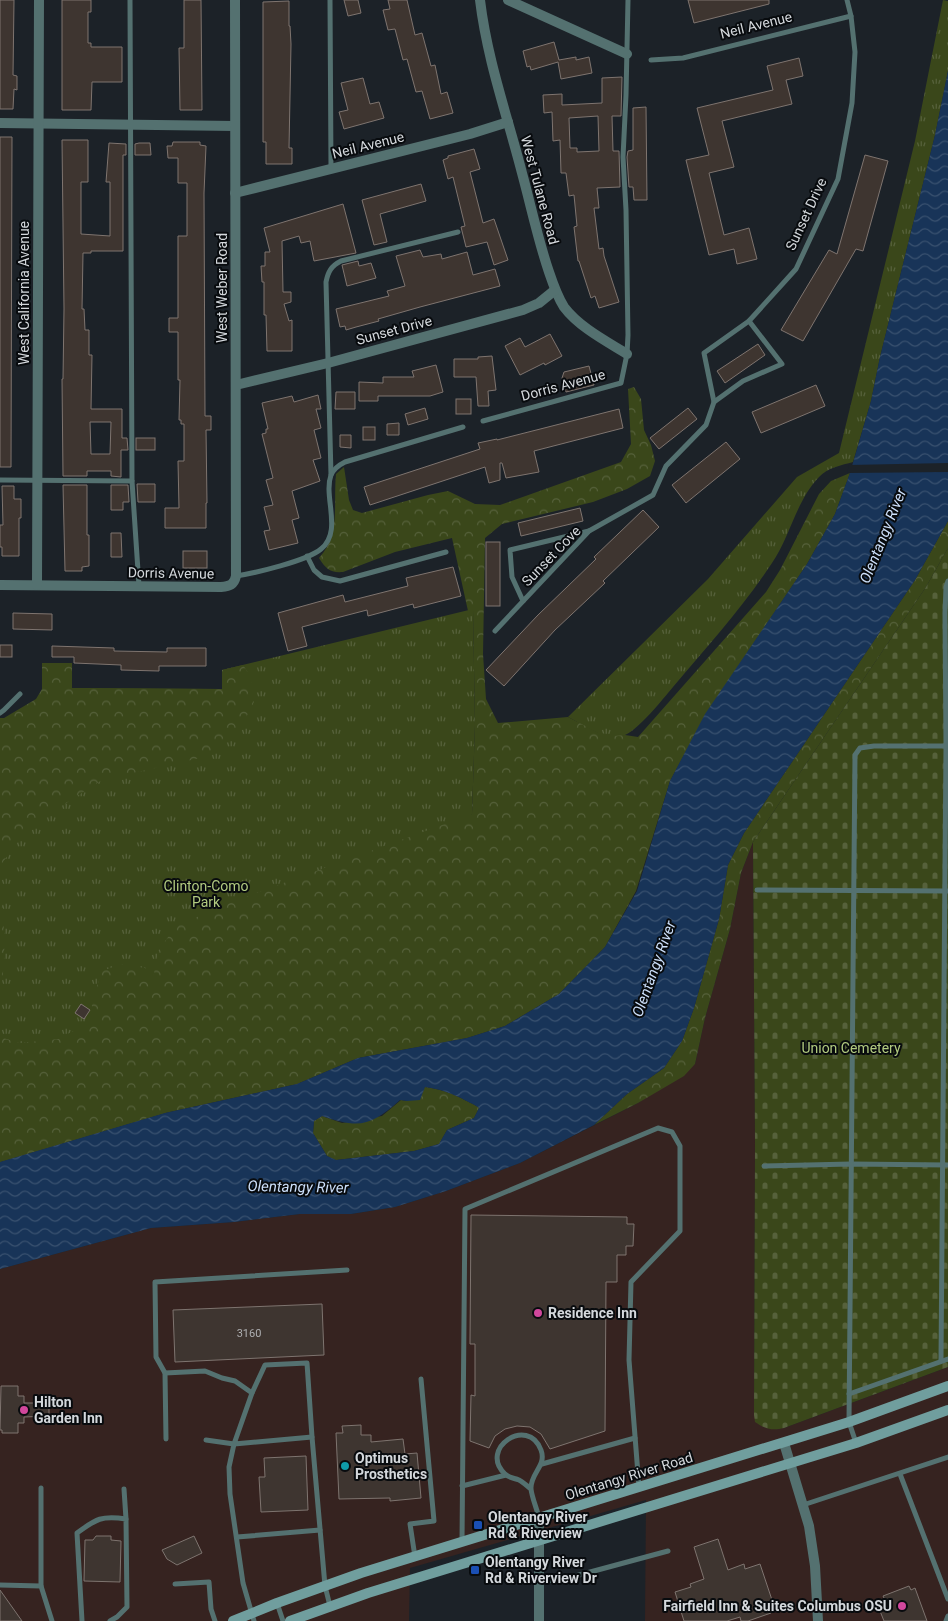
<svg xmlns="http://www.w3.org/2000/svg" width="948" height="1621" font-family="Roboto,sans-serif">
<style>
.commercial{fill:#362320}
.grass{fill:url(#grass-tufts)}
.forest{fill:url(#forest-crowns)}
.cemetery{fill:url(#cemetery-stones)}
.water{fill:url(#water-waves);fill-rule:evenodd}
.pier{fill:#1c2228}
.building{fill:#3e3530;stroke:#7e746f;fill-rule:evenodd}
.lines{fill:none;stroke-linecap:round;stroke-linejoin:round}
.service{stroke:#547170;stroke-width:5}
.minor{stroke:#547170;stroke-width:10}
.secondary{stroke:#709e9e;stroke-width:10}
.hotel-dot{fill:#d1479c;stroke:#080b0e;stroke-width:2}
.culture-dot{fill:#0f9aa8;stroke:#080b0e;stroke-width:2}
.transit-dot{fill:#1a4fb4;stroke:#080b0e;stroke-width:2}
.labels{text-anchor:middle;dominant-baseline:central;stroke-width:4;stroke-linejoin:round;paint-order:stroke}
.number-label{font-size:11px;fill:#aeafb1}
.street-label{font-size:14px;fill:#d4d8dc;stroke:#080b0e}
.park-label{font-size:14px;fill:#b2cb80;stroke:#080b0e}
.poi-label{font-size:14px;font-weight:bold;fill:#d4d8dc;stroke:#080b0e;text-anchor:start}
.water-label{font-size:15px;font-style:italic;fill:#ccdffa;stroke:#080b0e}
</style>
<defs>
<pattern id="grass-tufts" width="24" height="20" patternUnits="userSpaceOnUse" patternTransform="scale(1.25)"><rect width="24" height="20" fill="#3a471a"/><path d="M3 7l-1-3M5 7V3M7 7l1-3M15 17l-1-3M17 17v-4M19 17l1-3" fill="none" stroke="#56613b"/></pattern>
<pattern id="forest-crowns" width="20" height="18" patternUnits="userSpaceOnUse" patternTransform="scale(1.25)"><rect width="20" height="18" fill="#3a471a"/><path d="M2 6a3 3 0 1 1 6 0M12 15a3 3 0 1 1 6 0" fill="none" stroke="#56613b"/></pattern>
<pattern id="cemetery-stones" width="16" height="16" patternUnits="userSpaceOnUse" patternTransform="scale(1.25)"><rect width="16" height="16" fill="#3a471a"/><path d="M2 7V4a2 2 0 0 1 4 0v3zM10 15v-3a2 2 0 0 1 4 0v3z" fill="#56613b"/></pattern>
<pattern id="water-waves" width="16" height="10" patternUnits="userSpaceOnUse" patternTransform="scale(1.25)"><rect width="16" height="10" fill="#183458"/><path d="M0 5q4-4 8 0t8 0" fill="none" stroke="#39516f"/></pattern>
</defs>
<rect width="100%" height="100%" fill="#1c2228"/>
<path class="commercial" d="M753,842L755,1143L754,1415L784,1428L948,1367V1621H645L646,1500L410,1568L409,1621H0V1269L151,1228L234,1222L300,1214H351L395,1207L446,1191L520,1163L638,1103L695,1064L705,1018L730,929L741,873Z"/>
<g class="grass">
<path d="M943,0L948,1V71L935,135L880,357L871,401L853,462C842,465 827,468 819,477C796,501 790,537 772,563C743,607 707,647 673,687C663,699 638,730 625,735C606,742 584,725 568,717L708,579L797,477L839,453L915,141Z"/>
<path d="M473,609L475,725L472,814L165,1113L0,1162V733L71,688L222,689V670Z"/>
</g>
<g class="forest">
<path d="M634,387L641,399L644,430L651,445L655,461L650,476L627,489L593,502L502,524L485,538L483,654L486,699L498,723L568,717L597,732L613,736L625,735L638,737L766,592L780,570L819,494L831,481L850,473L835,514L807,564L706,714L670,781L636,891L605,947L559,994L505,1026L467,1038L358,1058L297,1084L165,1113L0,1162V1037L20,1043L59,1039L89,1022L94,996L102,971L121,964L145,968L153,979L158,951L176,926L237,900L472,814L475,725L473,610L468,611L452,538L395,552L343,572C330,573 326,569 319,558C341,534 333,505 336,474L344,467L349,500L353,510L362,513L428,495L448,491L475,504L500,505L621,462L631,444L628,389Z"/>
<path d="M948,521V548L926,587L753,842L741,873L730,929L705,1018L695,1064L684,1076L638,1103L594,1125L627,1094L664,1068L682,1041L694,1008L719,919L728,865L744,833L915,580Z"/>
<path d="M42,663H72V688L222,689V670L243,665L251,677L254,702L240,729L209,756L102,780L29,827L0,866V718H4L36,699L42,689Z"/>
<path d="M0,872C3,913 8,954 0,995Z"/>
<path d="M425,1087C439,1089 448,1092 461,1098C467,1102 473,1103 479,1108L474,1118L447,1130L439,1144L414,1151L336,1160L327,1156L313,1133L314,1121L322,1116L342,1123L382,1116L401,1100L407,1101Z"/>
</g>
<path class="cemetery" d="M948,548V1367L784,1428C772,1431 765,1429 755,1422L754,1415L755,1143L753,842L926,587Z"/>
<path class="water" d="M948,71V521L915,580L744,833L728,865L719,919L694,1008L682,1041L664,1068L627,1094L594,1125L520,1163L446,1191L395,1207L351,1214H300L234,1222L151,1228L0,1269V1162L165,1113L297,1084L358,1058L467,1038L505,1026L559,994L605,947L637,891L670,781L705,714L807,564L835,514L850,473L871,401L880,357L935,135ZM425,1087C439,1089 448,1092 461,1098C467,1102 473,1103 479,1108L474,1118L447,1130L439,1144L414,1151L336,1160L327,1156L313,1133L314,1121L322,1116C360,1129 371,1126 400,1100L407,1101L420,1100Z"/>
<path class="pier" d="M948,463V472L847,473L849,465Z"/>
<g class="building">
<path d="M0,0H14L13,75L17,76V90L14,89L13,109H0Z"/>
<path d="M62,0H91V12H88V43H91V47H122V82H92L91,110H62Z"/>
<path d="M184,0H201L202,110H180L179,48H184Z"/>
<path d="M344,0H358L361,13L348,16Z"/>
<path d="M388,0H407L415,35L422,33L431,66L435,65L441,94L447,92L453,113L430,119L422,91L416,92L407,59L403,60L395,29L388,30L383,10L390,9Z"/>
<path d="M688,0H769V4L694,23Z"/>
<path d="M289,1V26H290L291,44L289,148H292V164H266V142H263V2Z"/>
<path d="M554,42L559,60L576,57V60L589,57L592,73L561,79L558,62L531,70L530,66L527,67L523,51Z"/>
<path d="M799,58L803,76L786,80L792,104L722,121L734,167L709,173L724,235L749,228L757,259L737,264L734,249L709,255L686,160L709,155L697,108L773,90L767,66Z"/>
<path d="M622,77L621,116H612L613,151H619L620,187L597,188L599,208H594L599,249L603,248L604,256L619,302L599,308L595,296L591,298L579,261H578L574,227L577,226L574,195L569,196L566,173H561L560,140L553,141L552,112L544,113L543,95L562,94V105L602,103V78ZM598,116L599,151L577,152V148H570L569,118Z"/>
<path d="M363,78L370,104L379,102L384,118L344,129L339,112L348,110L341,83Z"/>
<path d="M646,107L647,200H634L633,187H629L627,157L628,151L633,150V108Z"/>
<path d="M0,137H12L11,467H0Z"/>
<path d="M62,140H88V182H81V234L110,236V182H106L109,143L126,144V155H123V251H91V253H83L82,309H84L85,330H89V355H92L91,409H122V438H127L128,450H121V477L111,476V471H87V476H63L62,379H63L64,309ZM90,422H111L110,454H91Z"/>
<path d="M173,142H200V145L206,146L204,193L205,416H211V430H206L207,503H206V528H165V508H179L178,461H184V424H181V420H179L180,380H178V332H169V318H178V236H187V183H178V158H168L167,146H172Z"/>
<path d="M139,143H150L151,155H135V144Z"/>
<path d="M474,149L480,169L470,172L483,223L494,219L508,260L494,265L487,242L466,247L461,227L465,226L453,177L448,179L443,160L448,158V156Z"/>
<path d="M865,155L888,161L863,251L856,249L803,341L781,330L829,250L837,254Z"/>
<path d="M421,184L426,201L380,214L387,242L374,245L362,200Z"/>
<path d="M343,204L356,253L314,261L310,241L301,243L299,236L282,241L283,292H291V302L284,304L289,321L292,320V351H267L266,315H264V282H262L261,266H265V252H270L264,228Z"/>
<path d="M420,250L423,257L441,254L442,259L467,252L473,275L495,269L500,286L420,307L378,319L379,321L356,327L346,330L345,326L340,327L336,309L389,296L387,291L405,286L396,256Z"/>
<path d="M358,261L359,266L371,263L376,278L347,286L342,265Z"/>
<path d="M550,334L562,356L545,365L544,363L520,375L505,346L520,338L525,347Z"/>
<path d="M758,344L765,355L725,383L717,371Z"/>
<path d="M492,356L496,390L488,391L489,406H478L476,377H454V359H478V357Z"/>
<path d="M436,365L443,392L430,396H378V401H359V382L383,383V377H414L412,371Z"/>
<path d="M589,366L594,385L566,392L562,378L564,372Z"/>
<path d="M816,385L825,406L761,433L752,412Z"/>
<path d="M336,392H355V409H335Z"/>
<path d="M318,395L321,409H316L321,428L314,430L321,458L313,460L320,481L292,491L299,518L292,520L298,543L269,550L264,531L270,530L264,507L273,505L266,480L273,478L262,434L266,433V429H268L262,403L292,396L294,402Z"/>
<rect x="456" y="399" width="15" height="15"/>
<path d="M425,408L428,419L408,425L405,414Z"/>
<path d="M688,408L697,419L659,449L650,438Z"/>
<path d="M619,409L623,428L534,451L539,472L506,478L502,463H500V480L489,483L485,467L370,505L364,487L480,449L478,443L497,439V440Z"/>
<path d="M399,423V435H387V424Z"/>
<rect x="363" y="427" width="12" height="13"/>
<path d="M340,435H351V448L340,447Z"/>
<rect x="136" y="438" width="19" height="12"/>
<path d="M726,442L740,459L686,503L672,485Z"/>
<path d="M137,484H155V502H138Z"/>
<path d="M63,485H87V535H89V566L82,567V571H65Z"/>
<path d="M111,485H128L129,502H123V510H111Z"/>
<path d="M2,486H14V499H21V518H19V556H2V547H0V525H3Z"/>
<path d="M580,508L583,521L521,536L518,523Z"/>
<path d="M643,510L659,527L603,581L605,583L555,630L504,686L486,670L538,615L596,559L594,557Z"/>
<path d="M111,533H121L122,557H111Z"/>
<rect x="486" y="542" width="14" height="64"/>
<rect x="183" y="551" width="24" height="17"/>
<path d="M453,567L461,596L414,608L413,604L368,616L367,610L302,627L307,646L288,651L278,613L343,595L345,602L408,586L406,578Z"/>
<path d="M13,613L52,614V630L13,629Z"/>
<rect x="0" y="645" width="12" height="12"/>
<path d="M52,646L114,648V651L167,652V648H206V666H159V671L121,670V665L74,663V657H52Z"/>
<path d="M81,1004L90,1010L84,1019L75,1013Z"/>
<path d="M471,1215L627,1217V1224H634L633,1246H626V1255H617V1282H606L605,1431L550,1449L541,1434L530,1427L517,1426L505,1429L495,1436L489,1448L470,1441L471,1395L475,1396V1344H470Z"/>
<path d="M322,1304L324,1355L175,1362L173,1310Z"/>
<path d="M1,1386H18V1396H24V1403H49V1416L24,1417V1423H18V1433H2V1430H0Z"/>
<path d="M361,1425V1435H371V1442L403,1439L405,1454L417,1453L421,1498L390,1501V1498L339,1499L336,1433H343L342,1426Z"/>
<path d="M306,1456L308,1510L261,1512L259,1477H265L264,1458Z"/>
<path d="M96,1536H111V1540L121,1541L120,1582L84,1581L85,1540H93Z"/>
<path d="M194,1536L202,1553L177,1565L167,1559L162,1550Z"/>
<path d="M718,1539L728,1570L744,1564L745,1569L760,1564L773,1603L769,1605L771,1613L748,1621H741L740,1617L727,1621H684L675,1592L691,1587L690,1584L704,1579L694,1547Z"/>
<path d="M909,1586L911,1590L915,1588L927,1621H884L880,1611L883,1610L880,1602L885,1600L883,1596Z"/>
<path d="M0,1590L22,1621H0Z"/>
</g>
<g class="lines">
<g class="service">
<path d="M130,0L132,481L139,586"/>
<path d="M330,0L331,168"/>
<path d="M651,60L683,58L851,16"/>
<path d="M714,402L704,353L749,321L796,269L838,179L852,103L855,52L851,16L847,0"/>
<path d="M483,421L621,383L627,354L628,335L626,210L623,157L626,95L628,0"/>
<path d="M331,475L326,282C328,272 331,266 341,261L458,232"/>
<path d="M0,480L132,481"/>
<path d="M307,556L314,570L322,577L340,581L446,552"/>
<path d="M236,576C255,573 307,561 321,549C343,531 323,497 331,475C334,468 339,465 345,462L463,427"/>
<path d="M523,601L512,577L510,550L589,531"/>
<path d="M495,631L589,531L653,495L666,466L706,425L714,402L743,381L782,364L749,321"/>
<path d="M0,713L4,710L20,694"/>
<path d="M757,890L948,891"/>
<path d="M764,1166L851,1164L948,1165"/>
<path d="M941,1361L946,746L945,613L946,587L948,581"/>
<path d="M165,1373L205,1371L222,1378L235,1381L252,1393L234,1444L312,1437L325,1586L330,1606"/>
<path d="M252,1393L265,1365L307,1363L312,1437"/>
<path d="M849,1394L948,1359"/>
<path d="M166,1439L165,1373L156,1357L155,1282L347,1270"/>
<path d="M206,1440L234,1444L229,1467L230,1494L243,1583L254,1621"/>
<path d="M856,1443L849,1422L855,755L860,748L874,746H948"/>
<path d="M542,1464L635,1438"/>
<path d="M900,1474L948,1599"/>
<path d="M462,1486L506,1475"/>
<path d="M124,1489L126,1519"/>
<path d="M531,1489C527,1486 523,1482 519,1480C514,1478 509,1478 505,1474C478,1449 528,1415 541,1450C547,1466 530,1473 531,1489C532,1498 537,1509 539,1518"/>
<path d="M803,1505L948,1457"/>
<path d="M237,1537L320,1530"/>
<path d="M462,1542L465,1209L658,1128L672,1132L680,1146V1231L631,1282L629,1360L639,1487"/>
<path d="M415,1557L410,1524L434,1521L421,1379"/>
<path d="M539,1582L568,1578L668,1551"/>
<path d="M175,1584L209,1582L211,1609L215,1621"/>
<path d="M0,1585L41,1586L52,1621"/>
<path d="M41,1586V1488"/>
<path d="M277,1603L283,1621"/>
<path d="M82,1621L77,1533C96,1519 102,1515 126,1519L127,1607L117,1617L110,1621"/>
<path d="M946,1621L948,1616"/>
</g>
<g class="minor">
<path d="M480,0C487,59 507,115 522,173C531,206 538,240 549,272C553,284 557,296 564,307C579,327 606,341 627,354"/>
<path d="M508,0L627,54"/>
<path d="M0,123L235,126"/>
<path d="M235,193L470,134L508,122"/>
<path d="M236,385L328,363L523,310L539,303L555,290"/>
<path d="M0,585L221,587C230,586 234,585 236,576L235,0"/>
<path d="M37,585L39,0"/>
<path d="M784,1443L809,1526L815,1566L818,1621"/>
<path d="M539,1519V1621"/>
</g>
<g class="secondary">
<path d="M233,1621L277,1603L361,1573L849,1422L948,1386"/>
<path d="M290,1621L368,1593L856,1443L948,1410"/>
</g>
</g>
<g class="hotel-dot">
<circle cx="538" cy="1313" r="5"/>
<circle cx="24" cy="1410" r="5"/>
<circle cx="902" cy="1606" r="5"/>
</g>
<circle class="culture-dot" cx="345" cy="1466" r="5"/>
<g class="transit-dot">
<rect x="473" y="1520" width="10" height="10" rx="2.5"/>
<rect x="470" y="1565" width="10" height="10" rx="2.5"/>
</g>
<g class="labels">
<g class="number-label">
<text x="249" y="1333">3160</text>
</g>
<g class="street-label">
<text transform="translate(756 25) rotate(-14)">Neil Avenue</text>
<text transform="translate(368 145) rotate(-14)">Neil Avenue</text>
<text transform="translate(540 190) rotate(75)">West Tulane Road</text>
<text transform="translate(806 214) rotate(-65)">Sunset Drive</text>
<text transform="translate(222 288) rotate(-90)">West Weber Road</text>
<text transform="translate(24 293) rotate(-90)">West California Avenue</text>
<text transform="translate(394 330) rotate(-15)">Sunset Drive</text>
<text transform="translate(563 385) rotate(-15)">Dorris Avenue</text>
<text transform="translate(551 556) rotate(-46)">Sunset Cove</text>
<text transform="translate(171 573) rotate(1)">Dorris Avenue</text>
<text transform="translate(629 1476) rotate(-17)">Olentangy River Road</text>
</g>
<g class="park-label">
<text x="206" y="886">Clinton-Como<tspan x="206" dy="16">Park</tspan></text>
<text x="851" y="1048">Union Cemetery</text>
</g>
<g class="poi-label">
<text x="548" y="1313">Residence Inn</text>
<text x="34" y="1402">Hilton<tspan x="34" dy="16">Garden Inn</tspan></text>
<text x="355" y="1458">Optimus<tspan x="355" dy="16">Prosthetics</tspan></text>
<text x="488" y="1517">Olentangy River<tspan x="488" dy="16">Rd &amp; Riverview</tspan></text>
<text x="485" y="1562">Olentangy River<tspan x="485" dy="16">Rd &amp; Riverview Dr</tspan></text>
<text x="892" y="1606" text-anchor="end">Fairfield Inn &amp; Suites Columbus OSU</text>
</g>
<g class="water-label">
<text transform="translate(883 536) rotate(-68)">Olentangy River</text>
<text transform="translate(654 969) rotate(-70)">Olentangy River</text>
<text transform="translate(298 1187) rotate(1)">Olentangy River</text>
</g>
</g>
</svg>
